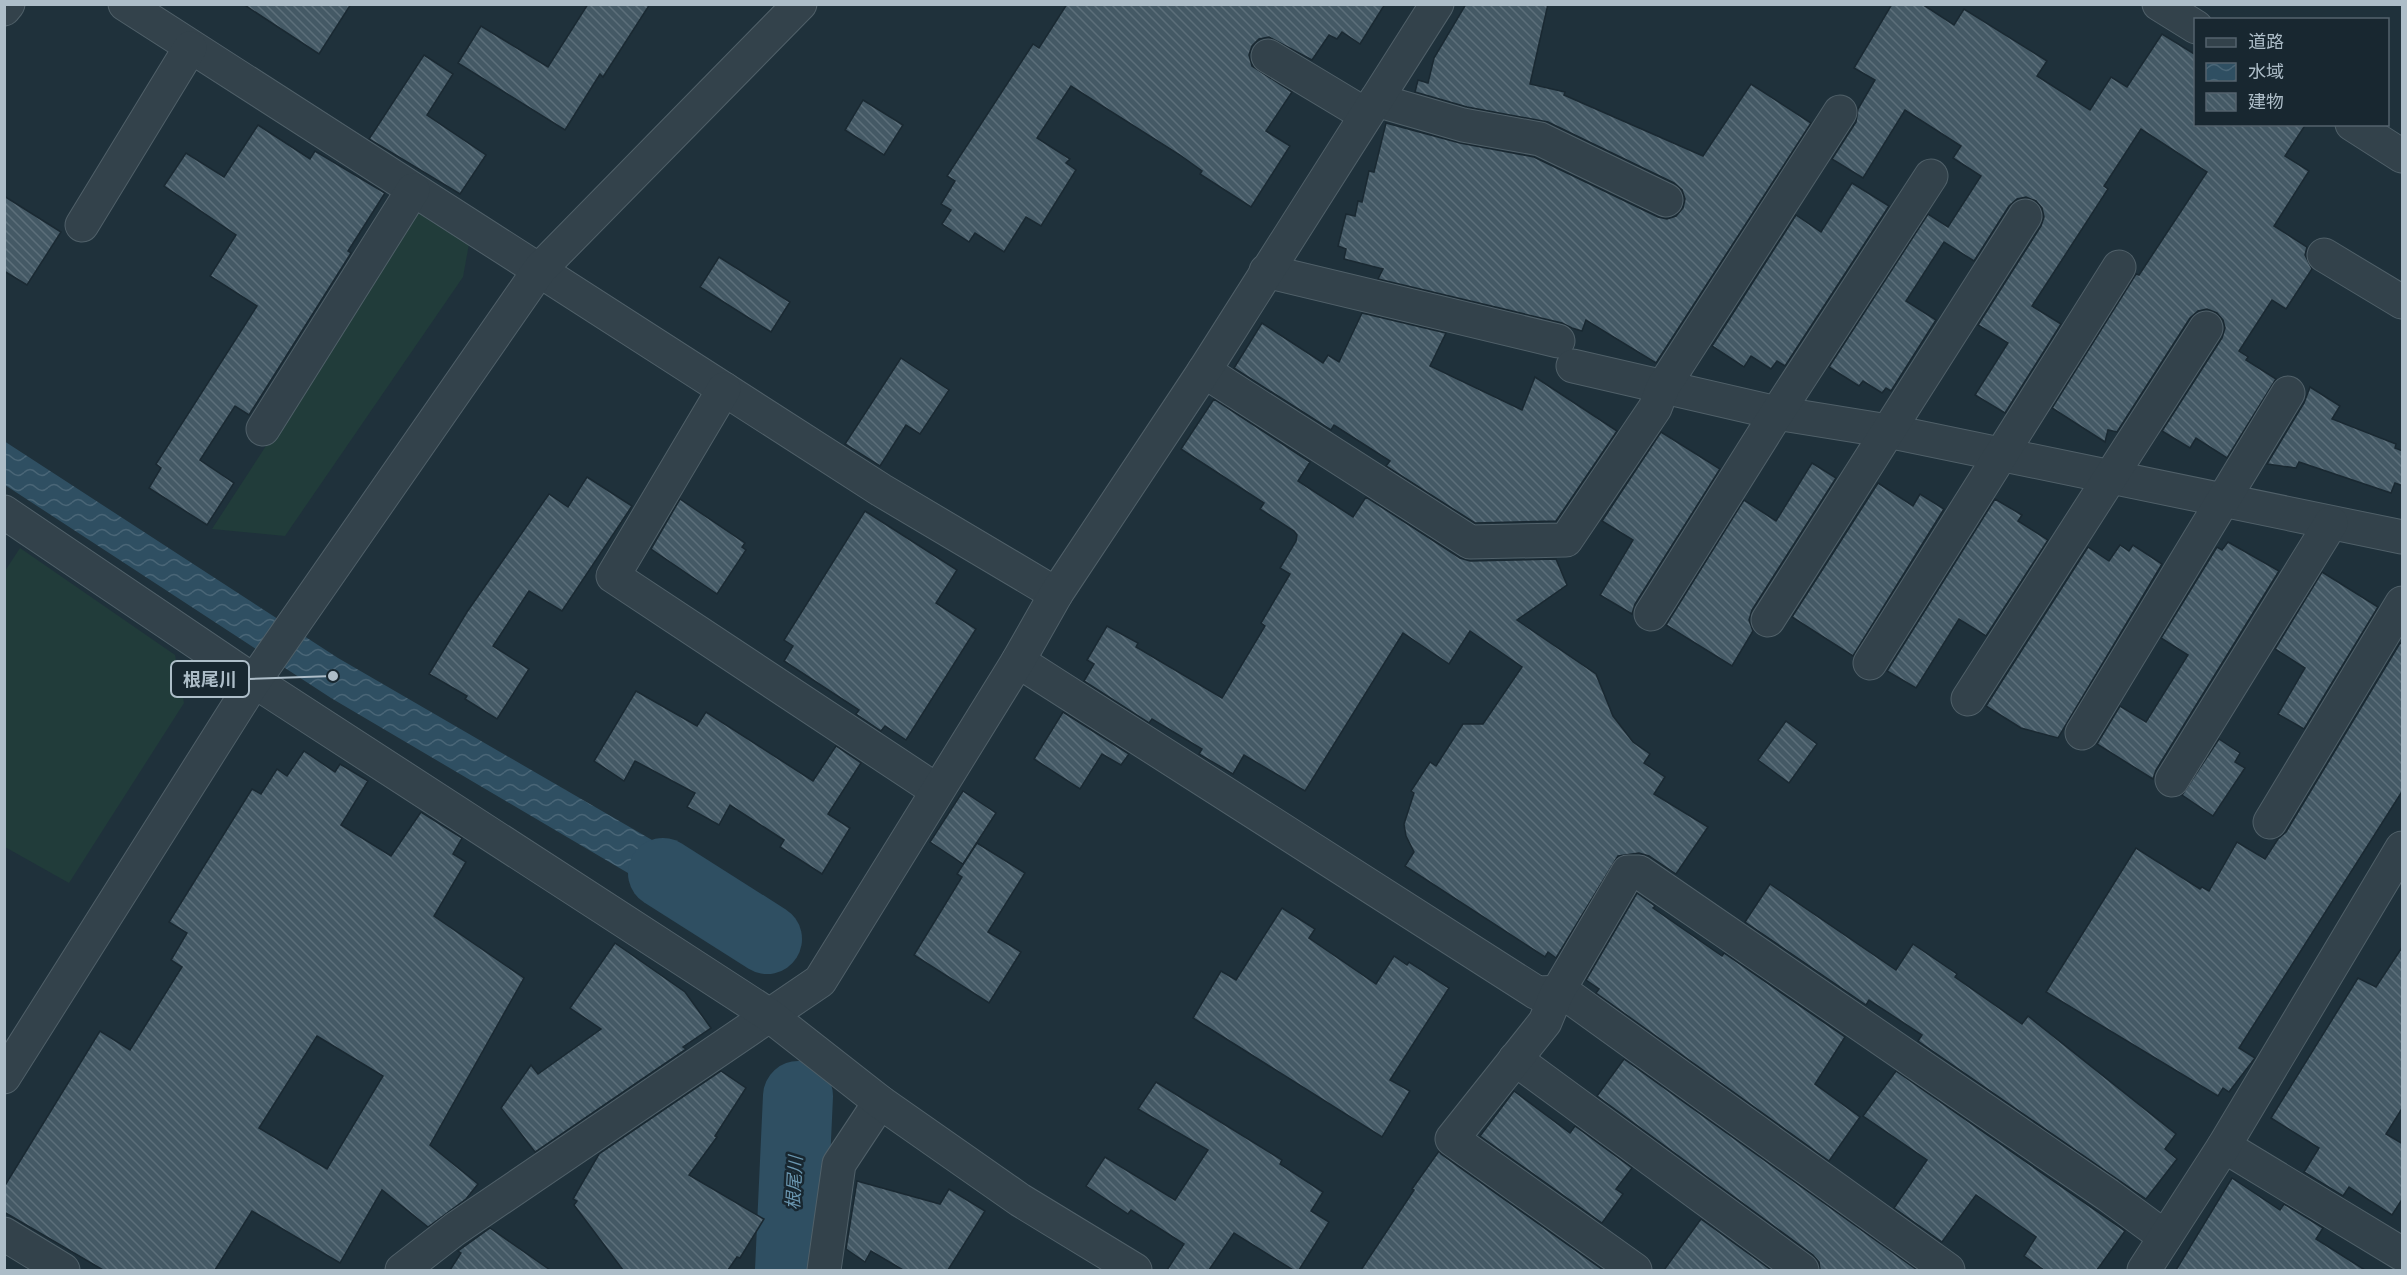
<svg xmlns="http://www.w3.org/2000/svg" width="2407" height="1275" font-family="Roboto,'Noto Sans JP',sans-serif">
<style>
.grass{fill:#213c3a}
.water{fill:url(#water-waves)}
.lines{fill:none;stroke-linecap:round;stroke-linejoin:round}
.river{stroke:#2f4f62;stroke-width:70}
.building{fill:url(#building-back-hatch);stroke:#1a2932;stroke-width:1.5;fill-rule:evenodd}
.minor-casing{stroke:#506069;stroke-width:35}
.tertiary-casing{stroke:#506069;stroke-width:35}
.minor{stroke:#33424b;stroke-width:33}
.tertiary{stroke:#33424b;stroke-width:33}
.labels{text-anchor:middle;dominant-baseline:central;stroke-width:5;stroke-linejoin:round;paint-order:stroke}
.water-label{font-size:18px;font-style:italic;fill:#6a96af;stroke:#182730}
.leader{fill:none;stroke:#adbdc8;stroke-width:2}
.callout-dot{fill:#adbdc8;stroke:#182730;stroke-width:2}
.callout{fill:#182730;stroke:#adbdc8;stroke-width:2}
.callout-label{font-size:18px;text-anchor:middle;font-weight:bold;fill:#adbdc8}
</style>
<defs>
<pattern id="water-waves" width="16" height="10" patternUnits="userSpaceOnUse" patternTransform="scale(1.5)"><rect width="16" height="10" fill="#2f4f62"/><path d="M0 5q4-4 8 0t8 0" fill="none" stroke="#4a6677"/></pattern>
<pattern id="building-back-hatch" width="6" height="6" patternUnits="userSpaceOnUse" patternTransform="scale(1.5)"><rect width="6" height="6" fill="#445965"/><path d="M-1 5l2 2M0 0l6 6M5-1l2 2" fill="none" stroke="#5c6f7a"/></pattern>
</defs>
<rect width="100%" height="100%" fill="#1f313b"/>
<g class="grass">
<path d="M418,212L469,244L463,277L285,536L212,529Z"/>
<path d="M20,548L175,655L184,703L69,883L5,847V571Z"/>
</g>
<path class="water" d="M4,441L338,658L759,902L740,939L331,698L5,485Z"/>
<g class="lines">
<g class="river">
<path d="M663,873L767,939"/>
<path d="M790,1270L798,1096"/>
</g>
</g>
<g class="building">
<path d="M243,4H351L319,54Z"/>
<path d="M588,4H650L603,77L600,74L565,130L458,63L481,26L548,67Z"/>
<path d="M1067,4H1385L1360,44L1342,32L1337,39L1329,35L1312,60L1269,37L1259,39L1252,46L1249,55L1252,66L1292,92L1266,131L1290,146L1251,207L1200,174L1202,171L1180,155L1071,86L1037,138L1070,159L1066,163L1076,170L1041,226L1026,217L1004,252L975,233L969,242L942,224L951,210L941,204L955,181L947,176L1033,44L1039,48Z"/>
<path d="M1466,4H1548L1530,84L1565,92L1564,95L1703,156L1751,84L1811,123L1656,363L1586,320L1582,331L1572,328L1562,323L1378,279L1383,269L1344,259L1346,249L1338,246L1346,214L1355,216L1358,201L1362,202L1369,171L1374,172L1386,123L1460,143L1534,157L1658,217L1667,219L1676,216L1683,208L1685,199L1682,190L1674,183L1548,122L1467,107L1415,92L1418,80L1428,83L1434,58Z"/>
<path d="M1892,4H1922L1954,25L1964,9L2047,61L2037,76L2090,110L2111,77L2127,87L2162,34L2196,55V124H2306L2285,156L2309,171L2274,226L2307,247L2305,255L2312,269L2286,309L2272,300L2239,351L2248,357L2246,360L2276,379L2227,458L2196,438L2190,448L2162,431L2222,338L2225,328L2223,320L2217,313L2207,309L2198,311L2190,318L2117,432L2108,430L2105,442L2052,408L2136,274L2139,275L2207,172L2141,129L2104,186L2108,189L2032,306L2061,324L2005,413L1975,395L2008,343L1978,325L2041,226L2044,217L2042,208L2036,201L2026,197L2017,199L2009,206L1974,261L1944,242L1906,301L1936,320L1891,391L1886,388L1882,393L1863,381L1859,386L1829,367L1928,214L1948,227L1981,176L1953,158L1961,146L1905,110L1863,178L1832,159L1856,122L1858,109L1875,80L1854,68Z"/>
<path d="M424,55L453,74L427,115L486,155L460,194L369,139Z"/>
<path d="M863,100L903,125L884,155L845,130Z"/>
<path d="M258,125L310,159L315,151L385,193L348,251L351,253L249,415L235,406L200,460L234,483L207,525L149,488L161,468L156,464L257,306L210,276L236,235L164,186L186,153L224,177Z"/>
<path d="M1852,183L1889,206L1785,366L1777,361L1771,369L1751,356L1744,367L1712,346L1796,215L1821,232Z"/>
<path d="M4,196L61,232L27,285L4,271Z"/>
<path d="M719,257L790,302L771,332L700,287Z"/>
<path d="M1362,313L1446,333L1430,366L1522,410L1535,377L1617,431L1556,521L1475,523L1386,466L1390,461L1334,425L1331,430L1234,368L1262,323L1323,363L1328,355L1339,362Z"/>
<path d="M901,358L949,390L920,434L906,425L880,466L845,444Z"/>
<path d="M2310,387L2340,406L2332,419L2396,444L2395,448L2403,451V486L2395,483L2391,493L2299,462L2296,468L2267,464L2304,403Z"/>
<path d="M1214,399L1310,462L1298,481L1353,517L1366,497L1460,558L1470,561L1556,559L1567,585L1517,620L1596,674L1613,716L1633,742L1650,754L1644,763L1665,777L1654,794L1708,827L1676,874L1649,856L1639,853L1618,856L1556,958L1548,952L1545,957L1405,866L1414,852L1406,836L1404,824L1414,793L1411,791L1430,762L1436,766L1463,724H1483L1522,667L1470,631L1449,664L1403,633L1305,791L1244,755L1233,774L1199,754L1202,749L1152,719L1149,723L1084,681L1094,664L1087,660L1107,626L1138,643L1136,647L1222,698L1265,626L1261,623L1290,574L1280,568L1296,541L1297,535L1294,531L1260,509L1264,503L1181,449Z"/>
<path d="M1661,432L1720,469L1635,604L1632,614L1600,595L1633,540L1602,521Z"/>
<path d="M1812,463L1836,478L1752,610L1749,620L1753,631L1732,666L1666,625L1744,500L1776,521Z"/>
<path d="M587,477L632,506L562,611L529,591L493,646L529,669L497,719L465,699L467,696L429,674L467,612L549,494L568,507Z"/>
<path d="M1878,483L1913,506L1920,494L1944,509L1853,656L1792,617Z"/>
<path d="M680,499L745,543L742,547L746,550L717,594L651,549Z"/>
<path d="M1995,499L2022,515L2018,521L2048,540L1986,636L1959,619L1916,688L1887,671Z"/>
<path d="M865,511L957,570L936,603L976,629L906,740L885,726L881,731L856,714L859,710L784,661L793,646L784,640Z"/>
<path d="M2228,542L2279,571L2156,770L2153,779L2097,744L2120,706L2146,722L2188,655L2161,638L2217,547L2222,550Z"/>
<path d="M2120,545L2129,551L2133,545L2162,564L2058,738L2021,728L1986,706L2088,547L2109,561Z"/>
<path d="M2322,572L2378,607L2304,729L2278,714L2305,668L2275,649Z"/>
<path d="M2400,643L2403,644V790L2239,1048L2255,1058L2229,1092L2223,1088L2218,1096L2046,992L2136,848L2200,889L2202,887L2209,891L2237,842L2265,859L2278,839L2286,832Z"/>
<path d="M636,691L697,726L706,712L813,781L836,746L861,763L828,814L850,828L822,874L780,847L784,840L730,805L719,825L687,807L695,793L635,761L624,781L594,761Z"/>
<path d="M1063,712L1129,754L1121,765L1102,754L1080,789L1034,759Z"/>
<path d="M1786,721L1817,744L1789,783L1758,760Z"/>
<path d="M2219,739L2240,753L2235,762L2245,768L2213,816L2182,795Z"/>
<path d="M304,751L335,772L340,764L368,781L341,825L391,856L421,812L462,838L453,854L466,862L434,916L524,978L430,1145L478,1184L466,1199L428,1227L382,1190L340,1263L252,1211L215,1270H103L4,1212V1187L100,1031L130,1050L182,967L171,960L187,933L169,922L252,789L261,794L277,769L287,776ZM317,1036L383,1076L327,1169L259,1128Z"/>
<path d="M963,791L996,813L963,864L930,842Z"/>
<path d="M977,843L1025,873L988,932L1021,952L989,1003L914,955L962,877L957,874Z"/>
<path d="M1770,884L1896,970L1913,944L1957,974L1955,977L2022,1024L2028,1016L2176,1134L2165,1149L2177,1159L2146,1199L1918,1041L1922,1035L1869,1000L1866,1005L1745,922Z"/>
<path d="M1637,893L1655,906L1653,908L1722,956L1724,953L1845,1037L1815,1084L1860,1117L1829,1161L1596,993L1599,989L1586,980Z"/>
<path d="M1282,908L1315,929L1309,938L1376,984L1394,956L1407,965L1409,962L1449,988L1390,1080L1410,1091L1382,1137L1193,1018L1221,971L1236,980Z"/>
<path d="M615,943L685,992L711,1028L683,1047L686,1049L535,1152L501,1108L531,1065L538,1074L601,1029L570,1008Z"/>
<path d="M2403,946V1107L2386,1134L2403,1144V1198L2392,1215L2349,1187L2343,1196L2304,1172L2319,1148L2271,1118L2358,978L2376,987Z"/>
<path d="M1624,1059L1917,1270H1820L1819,1262L1813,1255L1597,1096Z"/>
<path d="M721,1071L746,1088L715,1136L717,1137L689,1175L764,1219L740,1258L737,1257L728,1270H623L574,1205L577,1201L573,1199L599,1154Z"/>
<path d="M1896,1071L2125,1231L2097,1270H2044L2024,1256L2036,1237L1976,1195L1942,1242L1894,1208L1927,1160L1863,1116Z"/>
<path d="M1156,1082L1282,1160L1280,1164L1323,1192L1311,1211L1329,1222L1299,1270H1293L1234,1233L1209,1270H1167L1184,1244L1131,1210L1128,1214L1086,1186L1105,1157L1175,1200L1208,1150L1138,1109Z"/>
<path d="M1514,1091L1570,1133L1575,1126L1632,1168L1616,1189L1623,1194L1602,1223L1480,1136Z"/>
<path d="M1439,1151L1441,1154L1603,1270H1361L1414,1190L1412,1189Z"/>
<path d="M2232,1178L2280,1210L2284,1204L2323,1228L2316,1239L2365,1270H2176Z"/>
<path d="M857,1181L940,1204L949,1189L985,1211L948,1270H903L871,1251L865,1262L846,1249Z"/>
<path d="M1701,1219L1771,1270H1664Z"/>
<path d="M490,1228L550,1270H450L461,1253L458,1251Z"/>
</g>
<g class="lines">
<defs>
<g id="minor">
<path d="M125,4L881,490L1056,594"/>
<path d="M2159,4L2196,27"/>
<path d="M4,9L8,4"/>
<path d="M1268,56L1366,115"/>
<path d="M1376,100L1463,125L1540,139L1666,200"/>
<path d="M2352,124L2402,156"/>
<path d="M82,225L190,48"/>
<path d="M2324,255L2402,302"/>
<path d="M1266,271L1558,341"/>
<path d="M1573,366L1777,413L1888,431L2402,537"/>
<path d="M1204,371L1470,542L1566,540L1655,408L1663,387L1840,112"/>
<path d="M724,389L613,576L936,790"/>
<path d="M263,429L413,190"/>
<path d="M1651,614L1777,413L1931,176"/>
<path d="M1768,620L2025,216"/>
<path d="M1018,661L1537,993L1563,992L1948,1270"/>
<path d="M1870,663L2119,267"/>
<path d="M1968,699L2206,328"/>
<path d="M2082,733L2288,393"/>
<path d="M2172,780L2331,523"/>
<path d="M2270,822L2402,603"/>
<path d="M1515,1059L1802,1270"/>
<path d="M2224,1146L2402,1254"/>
<path d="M4,1234L63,1270"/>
<path d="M402,1270L455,1229L820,981L1018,661L1056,594L1204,371L1437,4"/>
<path d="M824,1270L839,1164L880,1102"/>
<path d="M1635,1270L1452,1139L1545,1022L1557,993L1628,872H1639L2108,1195L2165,1237"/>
<path d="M2144,1270L2224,1146L2402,848"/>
</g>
<g id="tertiary">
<path d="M4,512L254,681L769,1015L880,1102L1020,1200L1135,1270"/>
<path d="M4,1077L254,681L540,269L800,4"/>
</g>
</defs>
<use href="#minor" class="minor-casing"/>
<use href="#tertiary" class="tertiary-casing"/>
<use href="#minor" class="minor"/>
<use href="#tertiary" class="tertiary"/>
</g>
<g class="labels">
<g class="water-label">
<text transform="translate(794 1183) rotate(-87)">根尾川</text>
</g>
</g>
<path class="leader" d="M333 676L249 679"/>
<circle class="callout-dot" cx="333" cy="676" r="6"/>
<rect class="callout" x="171" y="661" width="78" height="36" rx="6"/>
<g class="callout-label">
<text x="210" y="686">根尾川</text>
</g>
<rect width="2407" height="1275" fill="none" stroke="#adbdc8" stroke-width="12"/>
<rect x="2194" y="18" width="195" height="108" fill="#182730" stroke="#54636d" stroke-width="1.5"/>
<rect x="2206" y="38" width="30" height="9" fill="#33424b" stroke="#54636d" stroke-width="1.5"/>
<text x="2248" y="48" font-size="18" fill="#adbdc8">道路</text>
<rect x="2206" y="63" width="30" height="18" fill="url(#water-waves)" stroke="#54636d" stroke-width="1.5"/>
<text x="2248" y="78" font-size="18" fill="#adbdc8">水域</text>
<rect x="2206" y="93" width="30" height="18" fill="url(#building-back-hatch)" stroke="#54636d" stroke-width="1.5"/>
<text x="2248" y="108" font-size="18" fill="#adbdc8">建物</text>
</svg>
